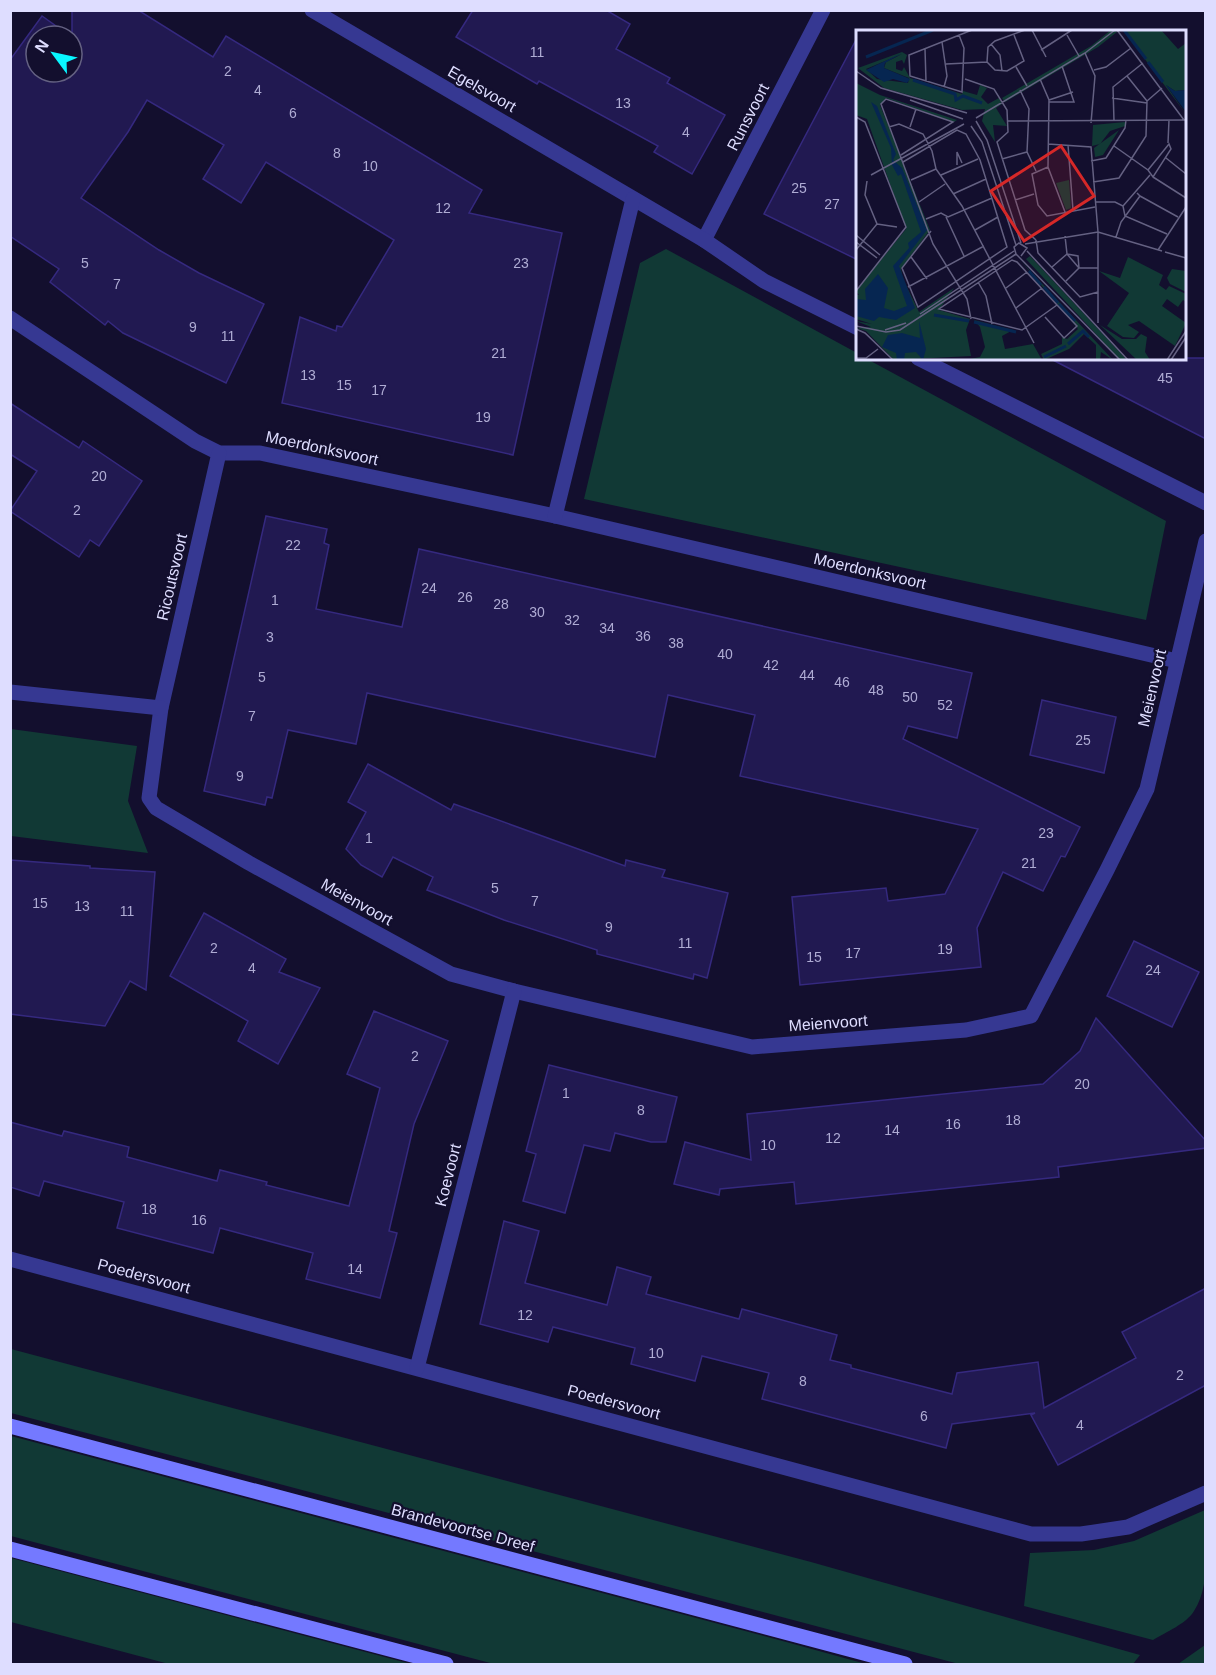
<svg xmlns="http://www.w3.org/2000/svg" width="1216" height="1675" font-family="Helvetica,sans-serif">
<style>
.green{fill:#113935}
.building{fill:#211951;stroke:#35297f;stroke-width:1.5}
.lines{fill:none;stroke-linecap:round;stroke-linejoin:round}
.pedestrian{stroke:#363892;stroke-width:15}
.minor{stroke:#363892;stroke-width:15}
.secondary{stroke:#7479ff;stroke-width:15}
.labels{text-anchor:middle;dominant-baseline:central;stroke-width:4.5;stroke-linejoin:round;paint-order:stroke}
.number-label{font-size:14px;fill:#afacd4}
.street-label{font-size:16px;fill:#deddff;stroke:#130f2e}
.inset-river{fill:none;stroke:#062651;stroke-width:3}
.inset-road{fill:none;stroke:#646182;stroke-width:1.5}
.view{fill:#d62828;fill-opacity:0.15;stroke:#d62828;stroke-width:3}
.inset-edge{fill:none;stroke:#deddff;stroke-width:3}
</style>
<rect width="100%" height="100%" fill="#130f2e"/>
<g class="green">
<path d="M666,249L857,353L858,358L867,359L1166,521L1146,620L584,499L640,263Z"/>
<path d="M11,729L137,746L128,801L148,853L11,836Z"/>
<path d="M11,1349L811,1562L1140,1655L1133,1664H959L11,1413Z"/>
<path d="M11,1436L790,1643L866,1664H494L11,1536Z"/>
<path d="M1205,1510C1206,1539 1211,1586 1194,1611C1186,1624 1166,1632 1153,1640L1024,1606L1030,1553L1094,1550L1134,1541Z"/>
<path d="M11,1558L411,1664H169L11,1622Z"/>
<path d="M1205,1645V1664H1178Z"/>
</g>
<g class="building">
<path d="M72,10H138L213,57L226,36L482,190L469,213L562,233L513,455L282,403L300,317L336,331L337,326L342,327L394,240L266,162L241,203L203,179L224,145L147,100L128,132L81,198L159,250L199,273L264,304L226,383L123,333L108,321L105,325L50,282L59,269L10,236V60L42,16L70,36H36V72H72Z"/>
<path d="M473,10H606L630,24L616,49L670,78L667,83L725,115L692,174L654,152L658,146L539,81L537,84L456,37Z"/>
<path d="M858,36V260L764,214Z"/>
<path d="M1049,358H1206V439L1165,418Z"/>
<path d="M10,403L79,448L83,441L142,481L99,546L90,540L79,557L10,511L37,471L10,454Z"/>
<path d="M266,516L327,529L324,543L329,545L316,609L402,627L419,549L972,673L957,738L908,726L903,739L1080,827L1065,857L1061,856L1043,891L1003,872L977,928L981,967L800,985L792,897L886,888L888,901L945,894L978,829L740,776L755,715L668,695L655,757L367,693L356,744L288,730L272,798L267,797L265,805L204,791Z"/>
<path d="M1042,700L1116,717L1104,773L1030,755Z"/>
<path d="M368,764L451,810L454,804L625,866L626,860L665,870L662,877L728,893L707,978L694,974L693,979L597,954V950L504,920L427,890L433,877L393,857L382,877L361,865L346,849L366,812L348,802Z"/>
<path d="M10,860L90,866V868L155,872L146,990L130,981L105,1026L10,1014Z"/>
<path d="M204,913L286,959L279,972L320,988L278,1064L238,1041L248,1021L170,976Z"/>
<path d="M1134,941L1199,972L1172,1027L1107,996Z"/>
<path d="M374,1011L448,1041L414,1124L389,1231L397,1233L380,1298L306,1279L313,1253L220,1228L213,1253L117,1228L124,1202L44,1181L39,1196L10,1187V1122L62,1136L64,1131L129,1147L127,1157L217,1181L220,1170L267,1182L266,1185L349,1206L380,1088L347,1074Z"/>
<path d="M1096,1018L1206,1141V1148L1058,1167L1059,1177L796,1204L794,1182L720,1189L719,1195L674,1184L685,1142L751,1160L747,1114L1043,1084L1080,1051Z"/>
<path d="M549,1065L677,1097L666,1142H651L615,1133L610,1151L584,1145L565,1213L523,1201L536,1154L526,1151Z"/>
<path d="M504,1221L539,1231L525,1283L607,1305L617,1267L651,1277L646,1294L739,1319L742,1309L837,1335L830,1360L851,1365V1368L952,1394L957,1373L1038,1362L1044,1408L1136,1358L1122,1332L1206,1288V1385L1058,1465L1031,1415L1035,1413L952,1424L946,1448L762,1399L769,1373L702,1356L695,1381L631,1364L635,1348L553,1327L548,1342L480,1324Z"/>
</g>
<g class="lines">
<path class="pedestrian" d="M704,240L823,10"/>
<g class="minor">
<path d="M312,10L704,240L764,281L858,328"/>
<path d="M10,318L195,441L219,453H260L555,516L1177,661"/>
<path d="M918,358L1206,503"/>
<path d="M219,453L161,708L149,798L156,808L249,863L451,974L514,991L752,1047L966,1030L1031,1016L1107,870L1147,789L1206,541"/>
<path d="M555,516L633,199"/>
<path d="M10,692L161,708"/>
<path d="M10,1259L1031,1534H1081L1128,1527L1206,1493"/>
<path d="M417,1368L514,991"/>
</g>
<g class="secondary">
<path d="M10,1426L905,1664"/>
<path d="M10,1549L446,1664"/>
</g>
</g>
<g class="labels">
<g class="number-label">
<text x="537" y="52">11</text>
<text x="228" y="71">2</text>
<text x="258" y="90">4</text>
<text x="623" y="103">13</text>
<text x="293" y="113">6</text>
<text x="686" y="132">4</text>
<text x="337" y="153">8</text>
<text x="370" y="166">10</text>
<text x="799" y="188">25</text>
<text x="832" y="204">27</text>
<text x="443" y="208">12</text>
<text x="85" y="263">5</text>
<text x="521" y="263">23</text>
<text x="117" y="284">7</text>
<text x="193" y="327">9</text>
<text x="228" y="336">11</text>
<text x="499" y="353">21</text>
<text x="308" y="375">13</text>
<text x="1165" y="378">45</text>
<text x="344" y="385">15</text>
<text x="379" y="390">17</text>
<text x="483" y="417">19</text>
<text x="99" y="476">20</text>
<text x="77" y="510">2</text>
<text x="293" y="545">22</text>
<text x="429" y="588">24</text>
<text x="465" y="597">26</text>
<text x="275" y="600">1</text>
<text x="501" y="604">28</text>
<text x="537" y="612">30</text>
<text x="572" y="620">32</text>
<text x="607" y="628">34</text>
<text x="643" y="636">36</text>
<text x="270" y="637">3</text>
<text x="676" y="643">38</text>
<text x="725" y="654">40</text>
<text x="771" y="665">42</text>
<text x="807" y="675">44</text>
<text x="262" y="677">5</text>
<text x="842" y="682">46</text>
<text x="876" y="690">48</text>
<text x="910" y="697">50</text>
<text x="945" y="705">52</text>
<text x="252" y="716">7</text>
<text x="1083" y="740">25</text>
<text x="240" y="776">9</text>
<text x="1046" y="833">23</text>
<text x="369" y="838">1</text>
<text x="1029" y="863">21</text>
<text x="495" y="888">5</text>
<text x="535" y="901">7</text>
<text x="40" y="903">15</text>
<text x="82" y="906">13</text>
<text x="127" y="911">11</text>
<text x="609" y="927">9</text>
<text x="685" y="943">11</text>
<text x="214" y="948">2</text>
<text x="945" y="949">19</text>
<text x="853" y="953">17</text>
<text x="814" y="957">15</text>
<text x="252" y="968">4</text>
<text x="1153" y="970">24</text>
<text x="415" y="1056">2</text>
<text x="1082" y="1084">20</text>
<text x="566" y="1093">1</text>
<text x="641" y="1110">8</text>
<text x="1013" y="1120">18</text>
<text x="953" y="1124">16</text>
<text x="892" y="1130">14</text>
<text x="833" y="1138">12</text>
<text x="768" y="1145">10</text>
<text x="149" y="1209">18</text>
<text x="199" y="1220">16</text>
<text x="355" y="1269">14</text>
<text x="525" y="1315">12</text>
<text x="656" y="1353">10</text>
<text x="1180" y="1375">2</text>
<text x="803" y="1381">8</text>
<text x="924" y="1416">6</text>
<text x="1080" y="1425">4</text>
</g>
<g class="street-label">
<text transform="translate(482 89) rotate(30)">Egelsvoort</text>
<text transform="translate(748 117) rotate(-63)">Runsvoort</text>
<text transform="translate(322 448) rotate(12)">Moerdonksvoort</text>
<text transform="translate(870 571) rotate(13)">Moerdonksvoort</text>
<text transform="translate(172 577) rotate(-77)">Ricoutsvoort</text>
<text transform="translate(1152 688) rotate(-77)">Meienvoort</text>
<text transform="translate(357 902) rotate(29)">Meienvoort</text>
<text transform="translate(828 1023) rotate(-4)">Meienvoort</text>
<text transform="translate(448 1175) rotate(-76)">Koevoort</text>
<text transform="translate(144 1276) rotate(15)">Poedersvoort</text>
<text transform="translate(614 1402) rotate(15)">Poedersvoort</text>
<text transform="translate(463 1528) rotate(15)">Brandevoortse Dreef</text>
</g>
</g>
<g transform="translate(856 30)">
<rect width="330" height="330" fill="#130f2e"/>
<path d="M255,0L261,2L242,17L149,72L146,68L235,16ZM267,0H305L322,19L330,13V60L319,61L310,55L330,84ZM46,22L51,25L48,34L46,30L40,32V39L46,41L48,37L54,48L106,64L107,61L121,65L124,55L131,58L125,67L132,74L143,68L146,74L140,78L151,96L137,95L139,112L126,91L129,79L106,80L28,58L2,38ZM46,24L30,32L28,38L53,48L52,53L21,49L10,39ZM0,53L24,65L101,90L98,92L30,68L24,75L74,200L45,239L47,249L63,282L98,258L83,280L114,289L110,300L115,326L38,330L10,301L1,298L15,297L0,291L16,294L0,289V265H3L0,261L50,199L11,89L0,85ZM269,92V96L254,101L244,114L236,116L237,95ZM263,100L247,125L239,127L238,118ZM213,150L215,178L210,180L200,153ZM174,226L271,330H264L170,229ZM272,227L307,245L303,255L310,260L313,256L330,264V272L327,270L322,277L311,269L306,276L330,293L319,316L283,291L272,295L283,302L278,308L267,307L251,296L273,263L243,241L264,248ZM165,231L257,330L245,322L244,330H240V315L228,304L213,319L188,330L185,324L206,314V307L211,309L222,299ZM316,239L330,241V262L314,254L311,248ZM118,290L157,300L146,306L149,319L177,314L186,330H109L124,327L129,317L124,297ZM244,295L266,309H280L285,304L291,307L289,322L294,330H281Z" fill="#113935" fill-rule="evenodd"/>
<path d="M46,23L29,33L28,38L54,49L51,53L37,49L28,52L10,40ZM310,55L319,61L330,60V82ZM15,72L21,76L40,124L37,130L46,138L71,200L43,236L59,278L40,290L23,287L18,291L0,286V269L10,270L9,259L22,244L32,258L28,278L38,281L51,276L37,236L53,218L52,213L65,202L45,144L42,146L36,135L35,118ZM63,291L70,319L67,330L60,322L49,323L48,330H41L40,323L26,317L32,305L46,303L64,308Z" fill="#062651"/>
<path class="inset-river" d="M268,0L290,29M10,27L77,0M292,32L307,52M57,50L99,64L100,70L107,66L126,73M173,241L185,255M188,257L202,273M203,274L219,291M78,285L113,291M118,292L160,302M212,314L227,301L233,307M188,327L210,316"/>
<path class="inset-road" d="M176,0L190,27M261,0L328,90M103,5L108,18L106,62L54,46L53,25L116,0M158,5L168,31L151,41L139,40L131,32L132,17L139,11L169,0M211,5L223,26M86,12L91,46L88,57M135,14L144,25L146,41M69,19L70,51M185,20L216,0M229,23L239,46L235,93M90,34L131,32M160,37L171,56M238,40L250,37L275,18M0,41L25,58L111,83M271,46L291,71M109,49L138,59L151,80L152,102L141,112L169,200L180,210M184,49L193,70L192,137L209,182M164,60L173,79L171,122M256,68L291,73M54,70L107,89M193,70L217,62M193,72H218L206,36M0,87L9,92L50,197L0,261M120,88L229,23L259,0M120,91L131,110L165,213M152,91L330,90M258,91L257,57L287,33M115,96L126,112L160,215M33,97L43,94L67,104L76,121L80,139L106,176L178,313M54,97L60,79M312,113L313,90M192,114L235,117L242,202V293M212,115L217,180M258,116L292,140L297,147L315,119L313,114L292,140M45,125L97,92L30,69L25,74L77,214L111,269L115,289M310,128L330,144M146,129L171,122L180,141M235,131L250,128L269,98L270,90M47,132L101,100L110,104L124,130L151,217L62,277L46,238L75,201M101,135V122L106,133M192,137L176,144L182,175L191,186L239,177M15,145L108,94M85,145L122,129M297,147L330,168M55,150L80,139M237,152L263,148L290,106L291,71L306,58M97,164L130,149M284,166L322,187M159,170L178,164M63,172L89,154M239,172H259L267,176L269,186L311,204M267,176L294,145M90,187L108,226M70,189L85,183L92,187L136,168M21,194L41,197M119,200L142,187M0,205L24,225M260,207L265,192L284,166L281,163M180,210L182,223L224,267L242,262M0,212L21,228M169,214L242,202L306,221M0,220L21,194L9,165L11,151M302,220L330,177M171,221L272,330M309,222L330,228M211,224L222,226L223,238M211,224L223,238M165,226L171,218L163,213L158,217L160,224L264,330M55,227L71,249M196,237L211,224L209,206M210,251L223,238H242M122,252L130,266L136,294M52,257L128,216M150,258L171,242M160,278L186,258M64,284L158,221M189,287L208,308L221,296L220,295L201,275L161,232L156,230L83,279L166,300L201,275M0,296L30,302L44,300L160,224M0,299L9,303L37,330M29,300L50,293M0,328H10L22,319M311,330L330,301M315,330L330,307"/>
<path class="view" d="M205,116L238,166L168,211L135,161Z"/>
<rect width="330" height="330" class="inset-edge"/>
</g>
<rect width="1216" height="1675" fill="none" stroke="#deddff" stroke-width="24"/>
<g transform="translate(54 54) rotate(303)"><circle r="28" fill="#130f2e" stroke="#646182" stroke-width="1.5"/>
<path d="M0-4.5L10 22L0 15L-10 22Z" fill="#09f6ff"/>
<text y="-9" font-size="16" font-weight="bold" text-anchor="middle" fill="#deddff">N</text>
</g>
</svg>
